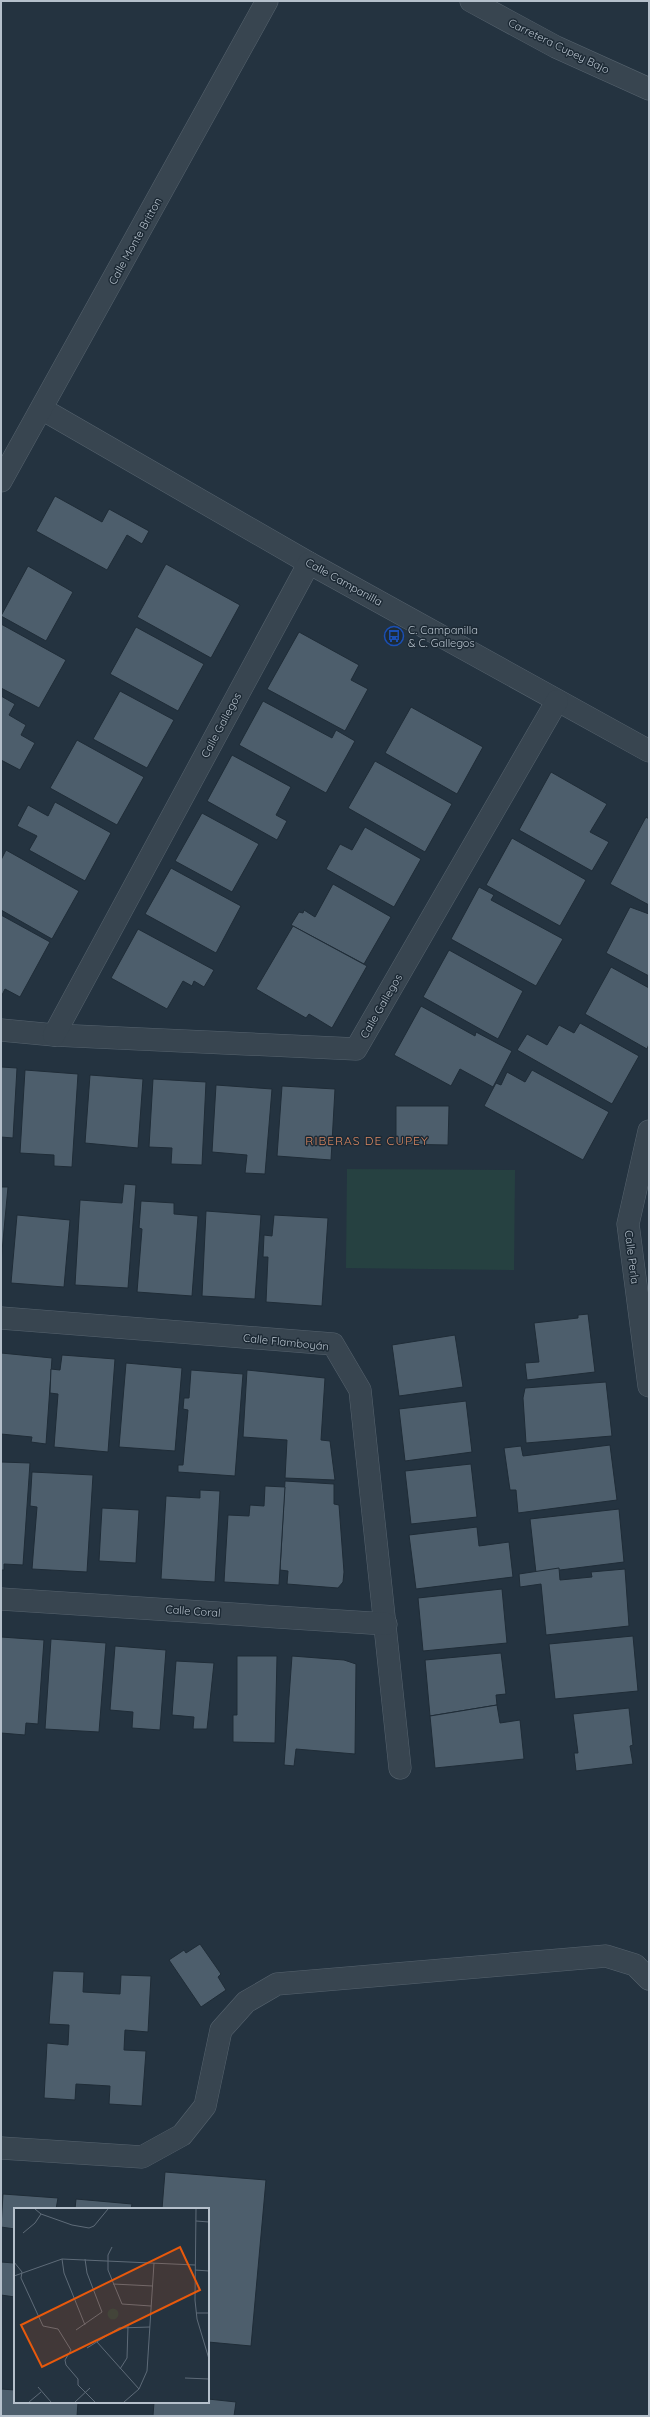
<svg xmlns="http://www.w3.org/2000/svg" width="650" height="2417" font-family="Quicksand,sans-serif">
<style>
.green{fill:#264141}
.building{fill:#4d5e6c;stroke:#1f2c37}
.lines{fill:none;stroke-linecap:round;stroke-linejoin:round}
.minor-casing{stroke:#56636e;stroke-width:23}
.minor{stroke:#384550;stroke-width:22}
.labels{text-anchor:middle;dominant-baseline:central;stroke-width:3;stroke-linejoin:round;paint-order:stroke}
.street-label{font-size:11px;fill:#b5c0cb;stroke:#1d2a35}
.poi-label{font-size:11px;fill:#b5c0cb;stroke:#1d2a35;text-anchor:start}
.neighbourhood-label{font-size:12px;letter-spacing:1px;fill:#d98761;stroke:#1d2a35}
.inset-road{fill:none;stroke:#5e6b78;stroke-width:1}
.view{fill:#e8590c;fill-opacity:0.15;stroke:#e8590c;stroke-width:2}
.inset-edge{fill:none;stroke:#b5c0cb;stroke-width:2}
</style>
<rect width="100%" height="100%" fill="#243340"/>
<path class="green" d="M347,1169L515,1170L514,1270L346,1268Z"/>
<g class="building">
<path d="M55,496L102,522L109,509L149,531L142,544L127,535L107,570L36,531Z"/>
<path d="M166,564L240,605L211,658L137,617Z"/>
<path d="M28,566L73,592L46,641L1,616Z"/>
<path d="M1,624L66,660L39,708L1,688Z"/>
<path d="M136,627L204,664L178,711L110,674Z"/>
<path d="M299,632L359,665L351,680L368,689L345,731L267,689Z"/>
<path d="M120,691L174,720L147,768L93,739Z"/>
<path d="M1,696L15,704L9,715L26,725L21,735L35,743L20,770L1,760Z"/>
<path d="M263,701L332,738L336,730L355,741L326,793L239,745Z"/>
<path d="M411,707L483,747L457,794L385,753Z"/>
<path d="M77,740L144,777L117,825L50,788Z"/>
<path d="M232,755L291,787L276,815L287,821L277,840L207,801Z"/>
<path d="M375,761L452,804L425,852L348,808Z"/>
<path d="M551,772L607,804L590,832L609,842L592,871L519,830Z"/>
<path d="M55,802L111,833L85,881L29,850L37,836L17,826L28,805L48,816Z"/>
<path d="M202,813L259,844L232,892L175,861Z"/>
<path d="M646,817L649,819V905L610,884Z"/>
<path d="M365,827L421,859L394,907L326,869L340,844L352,850Z"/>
<path d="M512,838L586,880L560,926L486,885Z"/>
<path d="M6,850L79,891L52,939L1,910V860Z"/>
<path d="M171,868L241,906L216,953L145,914Z"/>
<path d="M333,884L391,917L364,964L291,925L299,912L303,913L304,910L315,917Z"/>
<path d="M479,887L494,895L491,900L563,939L536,986L451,939Z"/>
<path d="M630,907L649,914V976L606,953Z"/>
<path d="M1,915L50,942L20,997L5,989L1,997Z"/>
<path d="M293,926L367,966L332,1028L309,1014L306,1018L256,989Z"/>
<path d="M138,929L214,970L204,987L194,981L192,986L183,981L167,1009L111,978Z"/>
<path d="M449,950L523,991L498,1039L423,997Z"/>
<path d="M611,967L649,988V1044L647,1049L585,1014Z"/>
<path d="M421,1006L475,1036L476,1032L512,1051L493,1087L460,1069L451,1086L394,1055Z"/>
<path d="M580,1023L639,1056L612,1104L517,1050L527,1034L547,1045L559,1025L574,1033Z"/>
<path d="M1,1067L17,1068L13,1138L1,1137Z"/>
<path d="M25,1070L78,1074L72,1167L54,1166V1155L20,1153Z"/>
<path d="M532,1070L609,1112L583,1160L484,1106L496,1083L501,1085L507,1072L525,1082Z"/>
<path d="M90,1075L143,1079L138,1148L85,1143Z"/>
<path d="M153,1079L206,1082L202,1165L171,1164L172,1148L149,1147Z"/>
<path d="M216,1085L272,1089L265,1174L245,1173L247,1155L212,1152Z"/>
<path d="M282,1086L335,1089L331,1160L277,1156Z"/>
<path d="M396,1106H449L448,1145L396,1144Z"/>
<path d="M124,1184L136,1185L128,1288L75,1285L80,1200L122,1203Z"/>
<path d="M1,1187H8L1,1262Z"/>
<path d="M141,1201L174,1203V1214L198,1216L192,1296L137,1292L142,1229L139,1228Z"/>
<path d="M206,1211L261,1215L255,1299L202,1296Z"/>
<path d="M17,1215L70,1220L64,1287L11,1283Z"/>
<path d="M274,1215L328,1218L322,1306L266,1302L268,1257H263L264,1235L272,1236Z"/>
<path d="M588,1314L595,1372L527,1380L525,1363L539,1362L534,1323L578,1318V1315Z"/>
<path d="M455,1335L463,1387L399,1396L392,1345Z"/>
<path d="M1,1353L52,1358L46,1444L31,1442L32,1437L1,1434Z"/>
<path d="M62,1355L115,1359L108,1452L54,1447L58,1394L50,1393L51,1369L60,1370Z"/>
<path d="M126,1363L182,1368L175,1451L119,1447Z"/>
<path d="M191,1370L243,1374L235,1476L178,1472V1465H183L188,1410L183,1409L184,1398H189Z"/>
<path d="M247,1370L325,1378L321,1440L330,1441L335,1480L285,1478L287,1440L243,1437Z"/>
<path d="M606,1382L612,1436L526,1443L523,1398L525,1388Z"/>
<path d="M466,1401L472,1452L405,1461L399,1409Z"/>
<path d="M610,1445L617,1500L518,1513L516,1490H510L504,1448L521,1446L523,1456Z"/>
<path d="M1,1462L30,1463L23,1565L4,1564V1570H1Z"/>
<path d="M471,1464L477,1517L411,1524L405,1471Z"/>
<path d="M32,1472L93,1475L87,1572L32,1569L37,1507L30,1506Z"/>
<path d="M285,1481L334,1484V1504L339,1505L344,1572L343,1582L338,1588L287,1584L288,1571L280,1570Z"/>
<path d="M265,1486L285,1487L279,1585L224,1582L228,1515L249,1516L250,1505L264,1506Z"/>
<path d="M200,1490L220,1491L215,1582L161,1579L166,1496L200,1498Z"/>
<path d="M102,1508L139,1510L136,1563L99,1561Z"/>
<path d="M619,1509L624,1562L536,1573L530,1519Z"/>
<path d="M477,1527L479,1546L509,1542L513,1577L416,1589L409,1535Z"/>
<path d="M559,1568L560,1580L592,1577L591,1572L625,1569L629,1626L546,1635L541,1584L520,1587L519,1574Z"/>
<path d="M502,1589L507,1643L423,1651L418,1598Z"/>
<path d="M633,1636L638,1691L555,1699L549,1644Z"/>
<path d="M1,1637L44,1640L38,1724L26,1723L25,1735L1,1733Z"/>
<path d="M51,1639L106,1643L99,1732L45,1729Z"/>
<path d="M115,1646L166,1650L160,1730L132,1728L133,1712L110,1710Z"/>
<path d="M501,1653L506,1694L496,1695L497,1705L430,1716L425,1660Z"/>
<path d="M237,1656H277L275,1743L233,1742V1715H237Z"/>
<path d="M292,1656L344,1660L356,1664L355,1754L296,1749L294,1766L284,1765Z"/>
<path d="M176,1661L214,1663L207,1729H193L194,1717L172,1715Z"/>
<path d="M497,1705L500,1723L520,1720L524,1759L435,1768L430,1716Z"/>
<path d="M629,1708L633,1745L630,1746L633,1764L576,1771L574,1753H578L573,1714Z"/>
<path d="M200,1944L221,1974L218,1977L226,1990L201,2007L169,1960L184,1950L186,1953Z"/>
<path d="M53,1971L84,1972L83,1992L120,1994L121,1975L151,1976L148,2032L125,2030L124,2050L146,2051L142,2106L109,2104L110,2086L76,2084L75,2100L44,2098L47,2043L68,2045L69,2025L49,2024Z"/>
<path d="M165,2172L266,2180L251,2346L208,2342V2209H162Z"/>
<path d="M3,2194L58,2198L56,2209H15V2229L1,2227Z"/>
<path d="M76,2199L132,2204L131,2209H75Z"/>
<path d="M15,2244V2297L1,2295V2262L14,2263Z"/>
<path d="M1,2389L15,2390V2402H78L77,2416H1Z"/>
<path d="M208,2399L236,2402L234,2416H153L154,2402H208Z"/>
</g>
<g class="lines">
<defs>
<g id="minor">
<path d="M471,1L556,47L649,89"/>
<path d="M42,409L309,563L649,751"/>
<path d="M1,481L267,1"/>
<path d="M1,1030L54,1035L356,1049L557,701"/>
<path d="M54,1035L309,563"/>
<path d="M649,1131L628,1224L649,1386"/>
<path d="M1,1318L333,1344L360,1390L400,1768"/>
<path d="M1,1599L386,1624"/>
<path d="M1,2148L142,2157L182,2135L205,2106L221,2030L246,2002L277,1984L606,1956L635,1965L649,1979"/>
</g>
</defs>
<use href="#minor" class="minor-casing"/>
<use href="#minor" class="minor"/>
</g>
<defs>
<symbol id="bus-ring" viewBox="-11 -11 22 22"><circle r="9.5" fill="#1d2a35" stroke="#1a4fb4" stroke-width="1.5"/><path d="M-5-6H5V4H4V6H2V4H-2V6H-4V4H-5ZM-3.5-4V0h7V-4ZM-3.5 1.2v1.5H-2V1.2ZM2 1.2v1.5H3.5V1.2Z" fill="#1a4fb4"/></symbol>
</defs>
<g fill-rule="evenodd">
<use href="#bus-ring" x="383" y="625" width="22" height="22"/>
</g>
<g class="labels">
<g class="street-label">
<text transform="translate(559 46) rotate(26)">Carretera Cupey Bajo</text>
<text transform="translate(135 241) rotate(-61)">Calle Monte Britton</text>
<text transform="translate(344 582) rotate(29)">Calle Campanilla</text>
<text transform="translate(221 725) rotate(-62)">Calle Gallegos</text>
<text transform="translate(381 1006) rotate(-60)">Calle Gallegos</text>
<text transform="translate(632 1257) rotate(83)">Calle Perla</text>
<text transform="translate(286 1342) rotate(6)">Calle Flamboyán</text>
<text transform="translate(193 1611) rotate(4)">Calle Coral</text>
</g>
<g class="poi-label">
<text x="408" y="630">C. Campanilla<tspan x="408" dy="13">&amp; C. Gallegos</tspan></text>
</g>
<g class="neighbourhood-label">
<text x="367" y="1140">RIBERAS DE CUPEY</text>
</g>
</g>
<g transform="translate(14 2208)">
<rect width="195" height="195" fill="#243340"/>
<path d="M93.5 106a5.5 5.5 0 1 1 11 0a5.5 5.5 0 1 1-11 0Z" fill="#264141"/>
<path class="inset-road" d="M21,1L27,6L58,17L75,20L80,18L94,1M182,1L181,92L183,111L195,151M182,13L195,14M9,25L21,15L27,6M98,39L94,47V62L108,96L137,98M48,51L50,65L71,117M0,54L8,64L7,70L29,118L44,121L57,142L51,152L52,157L64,171V177L81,194M181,62L195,63M0,68L48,51L181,57M99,76L139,78M182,105H195M62,122L88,104L73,65L71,51M83,134L125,181M73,140L105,120L136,119M106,161L113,150L114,118M171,170L195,171M24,179L37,194M15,194L27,184M61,194L76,180M110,194L125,181L133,163L140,55"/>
<path class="view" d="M166,39L186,82L28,159L7,117Z"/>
<rect width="195" height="195" class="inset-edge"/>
</g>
<rect width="650" height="2417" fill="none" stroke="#b5c0cb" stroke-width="4"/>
</svg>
